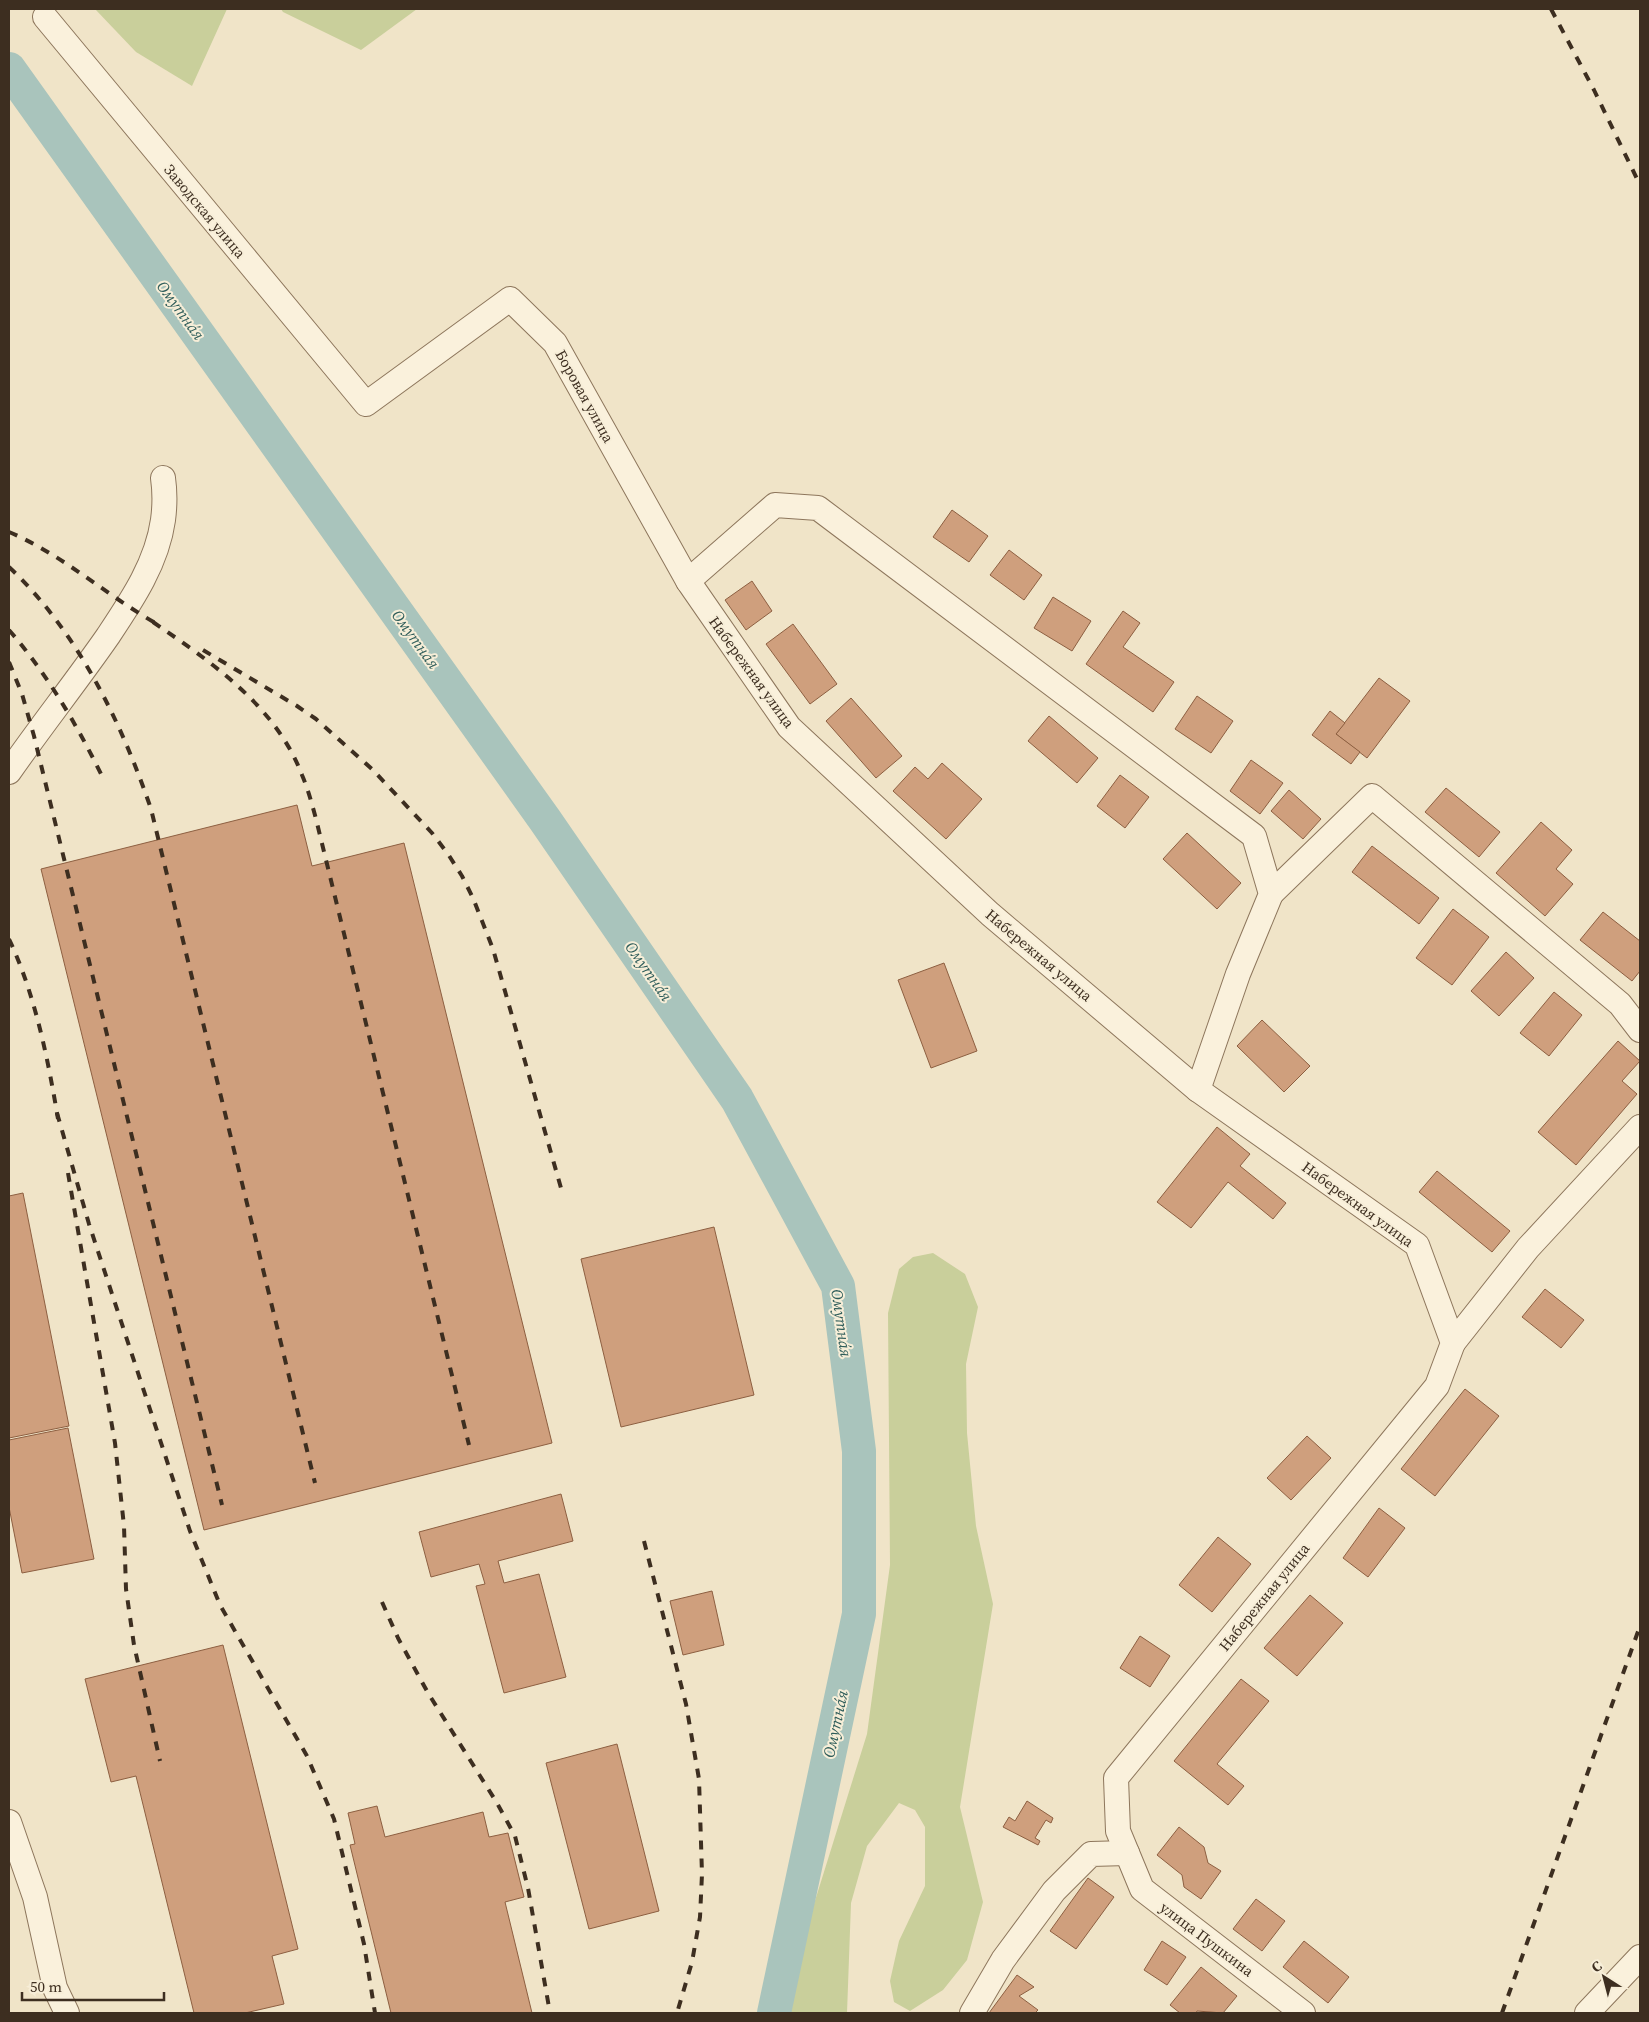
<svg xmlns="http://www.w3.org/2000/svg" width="1649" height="2022" font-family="'Source Serif 4',serif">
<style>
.green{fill:#c9cf9b}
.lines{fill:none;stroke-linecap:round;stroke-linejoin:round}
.river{stroke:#a9c4bc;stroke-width:34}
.building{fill:#cf9f7d;stroke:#8d5f41}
.minor-casing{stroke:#8d765c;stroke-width:26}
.minor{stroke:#faf1dc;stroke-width:24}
.rail{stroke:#3d2e20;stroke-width:4;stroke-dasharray:9 9;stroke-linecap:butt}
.labels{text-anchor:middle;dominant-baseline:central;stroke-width:4;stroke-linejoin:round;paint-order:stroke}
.street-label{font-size:15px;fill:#3d2e20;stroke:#f7eed8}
.water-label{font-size:16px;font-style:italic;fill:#2f5d5a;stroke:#f7eed8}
</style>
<rect width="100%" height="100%" fill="#f0e4c8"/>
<g class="green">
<path d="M95,9H227L192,86L136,52Z"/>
<path d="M281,9H417L361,50L283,12Z"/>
<path d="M933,1253L965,1274L978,1307L966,1364L967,1433L976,1526L993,1604L960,1807L983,1902L967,1960L943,1990L910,2011L894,2002L890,1981L899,1941L925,1886V1827L915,1810L899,1803L867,1846L851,1903L847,2013H780L867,1734L890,1565L888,1313L899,1269L913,1257Z"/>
</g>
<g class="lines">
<path class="river" d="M9,69L545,820L737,1099L838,1286L859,1451V1614L774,2013"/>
</g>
<g class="building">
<path d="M952,510L988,536L969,562L933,537Z"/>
<path d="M1009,550L1042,575L1024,600L990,575Z"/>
<path d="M752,581L772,611L746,630L725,600Z"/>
<path d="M1053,597L1091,621L1072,651L1034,628Z"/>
<path d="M1123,611L1140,623L1123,647L1174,682L1153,712L1086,664Z"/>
<path d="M793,624L837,684L810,704L766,644Z"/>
<path d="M1379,678L1410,701L1367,758L1336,734Z"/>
<path d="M1197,696L1233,721L1211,753L1175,729Z"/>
<path d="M851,698L902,756L876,778L826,721Z"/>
<path d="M1330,711L1345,723L1336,734L1360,752L1351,764L1312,735Z"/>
<path d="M1049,716L1098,758L1077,783L1028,741Z"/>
<path d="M1251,760L1283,783L1260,814L1230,791Z"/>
<path d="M942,763L982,799L946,839L893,791L915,767L928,779Z"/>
<path d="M1120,775L1149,797L1125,828L1097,806Z"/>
<path d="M1446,788L1500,832L1479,857L1425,812Z"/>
<path d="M1289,790L1321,819L1303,839L1271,811Z"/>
<path d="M297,805L312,866L404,843L552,1443L204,1530L41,869Z"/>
<path d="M1541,822L1572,850L1556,869L1573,884L1545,916L1496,873Z"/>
<path d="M1187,833L1241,883L1217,909L1163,859Z"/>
<path d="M1372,846L1439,898L1419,924L1352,872Z"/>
<path d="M1453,909L1489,937L1452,985L1416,958Z"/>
<path d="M1603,912L1640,941V971L1632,981L1580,940Z"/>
<path d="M1506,952L1534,978L1499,1016L1471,991Z"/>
<path d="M944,963L977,1051L931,1068L898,980Z"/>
<path d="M1554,992L1582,1015L1549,1056L1520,1033Z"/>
<path d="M1262,1020L1310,1066L1284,1092L1237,1046Z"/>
<path d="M1618,1041L1640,1061L1622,1081L1637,1094L1576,1165L1538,1132Z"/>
<path d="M1217,1127L1250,1154L1240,1166L1286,1203L1273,1219L1228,1182L1191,1228L1157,1202Z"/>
<path d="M1437,1171L1510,1231L1492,1252L1419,1192Z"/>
<path d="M23,1193L69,1426L9,1438V1196Z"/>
<path d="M714,1227L754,1395L621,1427L581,1259Z"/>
<path d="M1545,1289L1584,1320L1561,1348L1522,1317Z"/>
<path d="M1465,1389L1499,1416L1435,1496L1401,1469Z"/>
<path d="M68,1428L94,1559L22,1573L9,1507V1440Z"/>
<path d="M1307,1436L1331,1458L1291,1500L1267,1478Z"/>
<path d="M561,1494L573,1541L498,1561L504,1583L539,1574L566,1677L504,1693L476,1586L485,1584L479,1564L431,1577L419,1532Z"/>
<path d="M1379,1508L1405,1528L1368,1577L1343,1558Z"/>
<path d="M1218,1537L1251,1564L1212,1612L1179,1585Z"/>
<path d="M712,1591L724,1645L683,1655L670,1601Z"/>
<path d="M1310,1595L1343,1623L1297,1676L1264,1648Z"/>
<path d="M1140,1636L1170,1656L1150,1687L1120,1668Z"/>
<path d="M223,1645L298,1949L272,1956L284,2004L245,2013H194L136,1776L111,1782L85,1679Z"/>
<path d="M1241,1679L1269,1701L1217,1764L1244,1786L1228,1805L1174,1761Z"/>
<path d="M617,1744L659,1911L589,1929L546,1763Z"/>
<path d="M1027,1801L1053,1818L1051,1823L1046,1820L1035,1838L1040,1841L1038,1845L1003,1827L1009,1817L1015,1821Z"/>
<path d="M377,1806L385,1837L483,1812L489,1837L508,1833L524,1897L505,1902L532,2013H391L350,1845L355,1844L348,1813Z"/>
<path d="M1179,1827L1204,1847L1208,1863L1221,1871L1201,1899L1184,1887L1182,1875L1157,1855Z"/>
<path d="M1088,1878L1114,1897L1076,1949L1050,1931Z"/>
<path d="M1256,1899L1285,1921L1262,1951L1233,1929Z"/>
<path d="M1162,1941L1186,1957L1167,1985L1144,1970Z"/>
<path d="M1304,1941L1349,1977L1328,2003L1283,1967Z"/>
<path d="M1201,1967L1237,1996L1223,2013L1197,2011L1196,2013H1180L1170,2005Z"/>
<path d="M1017,1975L1034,1987L1019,1996L1038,2010L1035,2013H989Z"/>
</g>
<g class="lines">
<defs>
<g id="minor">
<path d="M45,17L366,404L510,299L555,343L688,581L789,727L990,914L1198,1090L1417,1245L1453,1343L1437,1386L1116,1778L1118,1831L1142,1889L1303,2013"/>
<path d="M688,581L775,505L818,508L1254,836L1271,894L1238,974L1198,1090"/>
<path d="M9,772C41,726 76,682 108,636C132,600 157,563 163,520C165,505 165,492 163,478"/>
<path d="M1271,894L1372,796L1620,1004L1640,1030"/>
<path d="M1453,1343L1528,1248L1640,1127"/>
<path d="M9,1822L35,1897L55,1988L67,2013"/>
<path d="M972,2013L1003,1960L1054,1891L1091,1854L1127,1853"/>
<path d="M1587,2013L1640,1957"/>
</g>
</defs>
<use href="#minor" class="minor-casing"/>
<use href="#minor" class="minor"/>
<g class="rail">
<path d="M1551,9L1594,90L1640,185"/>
<path d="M9,532C63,555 106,595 157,624"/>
<path d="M9,567C77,631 121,721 151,809L315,1483"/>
<path d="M153,622C211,662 276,706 302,775C308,789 312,804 316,819L469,1445"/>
<path d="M9,630C47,674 76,723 102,776"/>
<path d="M203,650L297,706L316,719L372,769L432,833L448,854L462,876L473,898L493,949L561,1188"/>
<path d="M9,662L22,694L34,736L222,1505"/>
<path d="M9,939C35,994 48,1059 58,1119"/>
<path d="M57,1113L89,1224L190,1531L220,1605L307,1756L334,1819L364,1944L375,2013"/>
<path d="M68,1173L115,1443L124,1526L126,1589L134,1645L160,1761"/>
<path d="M644,1541L686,1704L699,1779L702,1874L700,1917L692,1962L677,2013"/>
<path d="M382,1602L398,1638L428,1693L497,1803L515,1836L528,1888L550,2013"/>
<path d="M1502,2013L1640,1626"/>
</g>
</g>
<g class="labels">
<g class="street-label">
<text transform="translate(205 211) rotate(50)">Заводская улица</text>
<text transform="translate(585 396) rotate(61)">Боровая улица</text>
<text transform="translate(752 672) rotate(54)">Набережная улица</text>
<text transform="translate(1039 955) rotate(40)">Набережная улица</text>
<text transform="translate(1358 1204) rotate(36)">Набережная улица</text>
<text transform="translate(1264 1597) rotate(-51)">Набережная улица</text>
<text transform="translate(1207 1939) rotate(37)">улица Пушкина</text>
</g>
<g class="water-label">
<text transform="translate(181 310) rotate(54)">Омутна́я</text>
<text transform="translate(416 639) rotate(54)">Омутна́я</text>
<text transform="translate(649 971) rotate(55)">Омутна́я</text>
<text transform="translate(842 1323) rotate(82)">Омутна́я</text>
<text transform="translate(835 1724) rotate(-78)">Омутна́я</text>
</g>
</g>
<rect width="1649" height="2022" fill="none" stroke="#3d2e20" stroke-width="20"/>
<g transform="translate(1604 1977) rotate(324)" stroke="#f7eed8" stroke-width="4" paint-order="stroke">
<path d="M0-4L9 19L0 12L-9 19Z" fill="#3d2e20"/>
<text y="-8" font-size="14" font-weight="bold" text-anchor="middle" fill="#3d2e20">С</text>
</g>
<path d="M22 1992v8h142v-8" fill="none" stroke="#3d2e20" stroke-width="2.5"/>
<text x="30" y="1992" font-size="15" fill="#3d2e20" stroke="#f7eed8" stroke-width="4" paint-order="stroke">50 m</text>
</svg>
